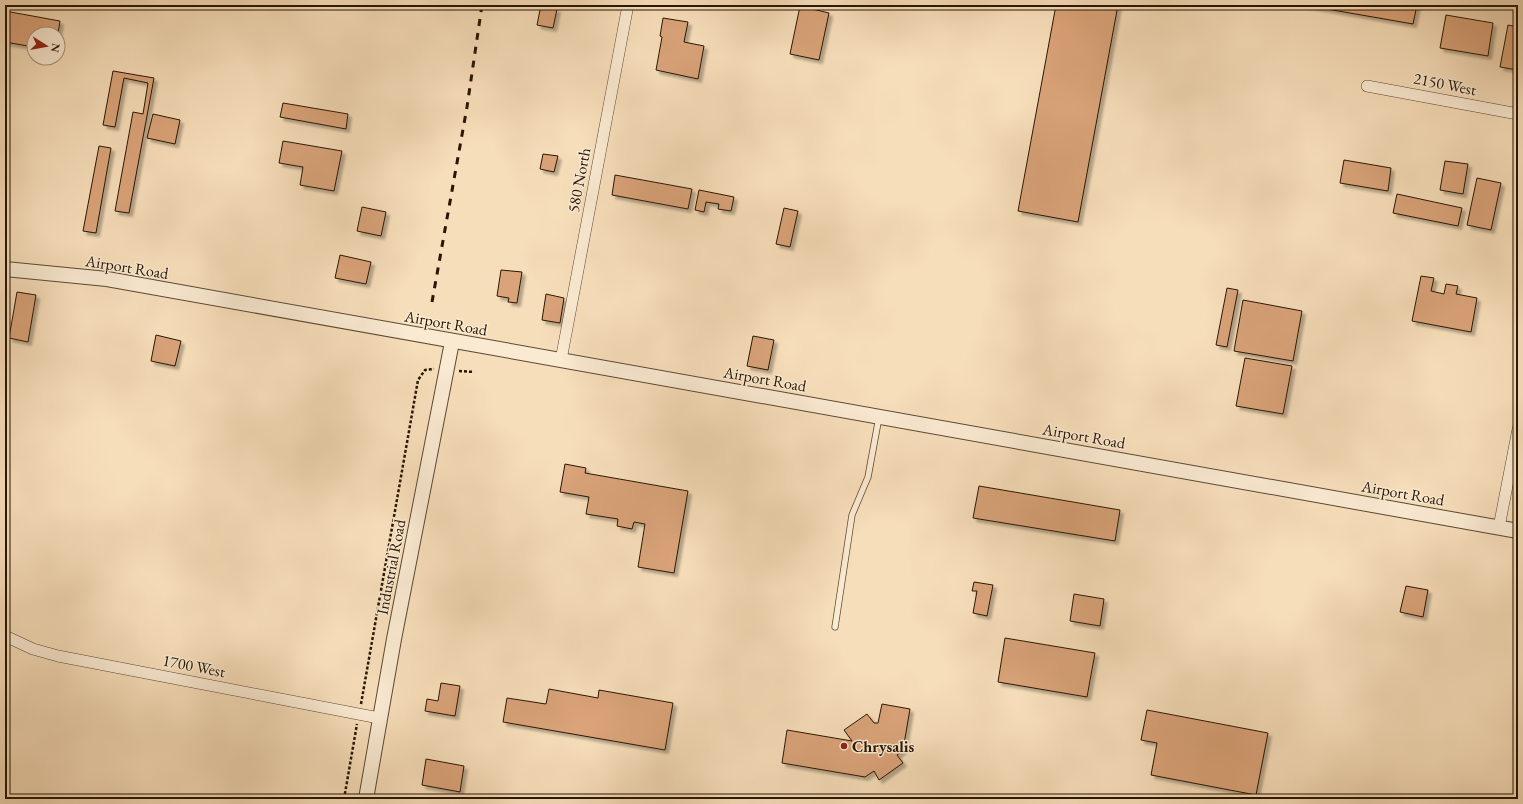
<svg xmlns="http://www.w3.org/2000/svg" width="1523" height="804" font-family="'EB Garamond',serif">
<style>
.building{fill:#daa379;stroke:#281603;filter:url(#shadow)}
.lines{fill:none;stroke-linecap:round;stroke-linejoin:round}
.service-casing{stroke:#5c4831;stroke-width:7}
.minor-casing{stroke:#5c4831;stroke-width:12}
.tertiary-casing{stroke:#5c4831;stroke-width:16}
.path{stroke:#281603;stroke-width:2.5;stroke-dasharray:3 2;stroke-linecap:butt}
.service{stroke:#faead2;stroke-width:5.5}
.minor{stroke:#faead2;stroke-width:11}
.tertiary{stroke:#faead2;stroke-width:14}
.rail{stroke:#281603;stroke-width:3;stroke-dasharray:7 7;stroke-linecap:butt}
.poi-dot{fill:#8f2418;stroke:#faead2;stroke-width:1.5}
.labels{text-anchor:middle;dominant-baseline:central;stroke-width:3;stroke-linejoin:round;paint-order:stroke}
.street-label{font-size:16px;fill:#281603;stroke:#faead2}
.poi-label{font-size:16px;font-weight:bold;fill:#281603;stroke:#faead2;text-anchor:start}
</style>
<defs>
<filter id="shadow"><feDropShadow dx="3.5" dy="3.5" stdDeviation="1" flood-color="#0004"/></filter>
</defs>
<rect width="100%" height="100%" fill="#f7deba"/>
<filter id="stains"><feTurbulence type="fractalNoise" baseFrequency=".005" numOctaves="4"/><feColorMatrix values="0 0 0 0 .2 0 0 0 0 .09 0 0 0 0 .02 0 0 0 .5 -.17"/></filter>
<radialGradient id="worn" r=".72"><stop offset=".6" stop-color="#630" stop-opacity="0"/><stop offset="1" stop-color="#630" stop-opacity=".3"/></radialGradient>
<g class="building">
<path d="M541,5L557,9L553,28L537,25Z"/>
<path d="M1056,5H1118L1078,222L1018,211Z"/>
<path d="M1304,5H1417L1413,24Z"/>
<path d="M800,6L829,13L819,60L790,54Z"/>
<path d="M5,11L60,21L58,34H34V47L5,42Z"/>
<path d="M1446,15L1493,23L1488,56L1440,48Z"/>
<path d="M663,18L688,22L684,42L704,46L698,79L656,70L662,37L660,36Z"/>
<path d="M1508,25L1518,27V70L1500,67Z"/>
<path d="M113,71L154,78L129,213L115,211L133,112L143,114L148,83L124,78L115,127L103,125Z"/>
<path d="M283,103L348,114L346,129L280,117Z"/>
<path d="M153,114L180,120L175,144L147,138Z"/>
<path d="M283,141L342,151L334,191L300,185L303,167L279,163Z"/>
<path d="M99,146L111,148L96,233L83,231Z"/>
<path d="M543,154L558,156L554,172L540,169Z"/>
<path d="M1344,160L1391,168L1388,191L1340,183Z"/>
<path d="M1445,161L1468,164L1463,194L1440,190Z"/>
<path d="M615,175L692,189L688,209L612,195Z"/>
<path d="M1477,178L1501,183L1491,230L1467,225Z"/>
<path d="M699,190L734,197L731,211L718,209L719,204L706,202L704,212L695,210Z"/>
<path d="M1397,194L1462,208L1458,226L1393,213Z"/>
<path d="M362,207L386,212L381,236L357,231Z"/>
<path d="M784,208L798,211L790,247L776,244Z"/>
<path d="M340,255L371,262L366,284L335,278Z"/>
<path d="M501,270L522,272L517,303L508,302L509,298L497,296Z"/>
<path d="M1421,276L1434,278L1431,291L1444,294L1446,284L1458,286L1456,294L1477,298L1471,332L1412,321Z"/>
<path d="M1227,288L1238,290L1227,347L1216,345Z"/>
<path d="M17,292L36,295L28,342L9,338Z"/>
<path d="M546,294L564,298L560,323L542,320Z"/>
<path d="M1243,300L1302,311L1293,361L1234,351Z"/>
<path d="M156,335L181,341L175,366L151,361Z"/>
<path d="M753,336L774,340L768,370L747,366Z"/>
<path d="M1245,358L1292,366L1283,414L1236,406Z"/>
<path d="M565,464L586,468L585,473L688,491L674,573L638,567L645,524L634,522L632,529L617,526L618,519L586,514L589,497L560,492Z"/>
<path d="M979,486L1120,510L1115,541L973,518Z"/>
<path d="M974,582L993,585L987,616L973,613L977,591H972Z"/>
<path d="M1406,586L1428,590L1423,617L1400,612Z"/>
<path d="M1074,594L1104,599L1100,626L1070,621Z"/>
<path d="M1005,638L1095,653L1087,697L998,682Z"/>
<path d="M441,683L460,686L455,716L425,711L427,699L438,701Z"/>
<path d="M549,689L598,698L599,690L673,703L665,750L503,722L507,698L546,704Z"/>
<path d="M882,704L910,709L903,750L897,755L903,763L879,780L874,771L865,777L782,763L787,730L852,741L844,730L867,714L874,723H878Z"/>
<path d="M1147,710L1268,733L1256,795L1151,775L1157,743L1141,740Z"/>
<path d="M426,759L464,766L460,792L422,785Z"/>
</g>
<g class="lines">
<defs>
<path id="service" d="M835,627L852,515L868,477L879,417"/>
<g id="minor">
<path d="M1367,86L1518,114"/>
<path d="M561,360L628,5"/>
<path d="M1499,527L1518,429"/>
<path d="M5,636L33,649L58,656L379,718"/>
</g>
<g id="tertiary">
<path d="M5,269L107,279L1518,531"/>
<path d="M366,799L394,639L452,342"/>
</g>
</defs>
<use href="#service" class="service-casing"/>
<use href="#minor" class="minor-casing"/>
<use href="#tertiary" class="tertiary-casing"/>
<g class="path">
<path d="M459,371L474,372"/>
<path d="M361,704L418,380L425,370L434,369"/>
<path d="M344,799L357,724"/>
</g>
<use href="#service" class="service"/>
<use href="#minor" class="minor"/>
<use href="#tertiary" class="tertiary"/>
<path class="rail" d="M432,302L467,107L482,5"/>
</g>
<circle class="poi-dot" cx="844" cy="746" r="4"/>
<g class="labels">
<g class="street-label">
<text transform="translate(1445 84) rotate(11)">2150 West</text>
<text transform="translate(579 180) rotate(-79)">580 North</text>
<text transform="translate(127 267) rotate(9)">Airport Road</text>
<text transform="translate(446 323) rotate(10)">Airport Road</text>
<text transform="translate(765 379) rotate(10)">Airport Road</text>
<text transform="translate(1084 436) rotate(10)">Airport Road</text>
<text transform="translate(1403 493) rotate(10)">Airport Road</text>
<text transform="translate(391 567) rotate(-79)">Industrial Road</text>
<text transform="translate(194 666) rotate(11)">1700 West</text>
</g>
<g class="poi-label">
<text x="852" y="746">Chrysalis</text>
</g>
</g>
<rect width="1523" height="804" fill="none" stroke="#f7deba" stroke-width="20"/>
<rect x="6" y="6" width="1511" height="792" fill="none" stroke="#281603" stroke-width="2"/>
<rect x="10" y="10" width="1503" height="784" fill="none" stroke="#281603"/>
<g transform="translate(46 46) rotate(101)"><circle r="19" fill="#faead2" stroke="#a6957f"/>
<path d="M0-3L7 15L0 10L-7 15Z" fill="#8f2418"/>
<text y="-6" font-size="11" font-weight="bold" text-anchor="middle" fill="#281603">N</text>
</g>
<rect width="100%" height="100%" filter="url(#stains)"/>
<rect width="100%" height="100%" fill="url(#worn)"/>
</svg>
